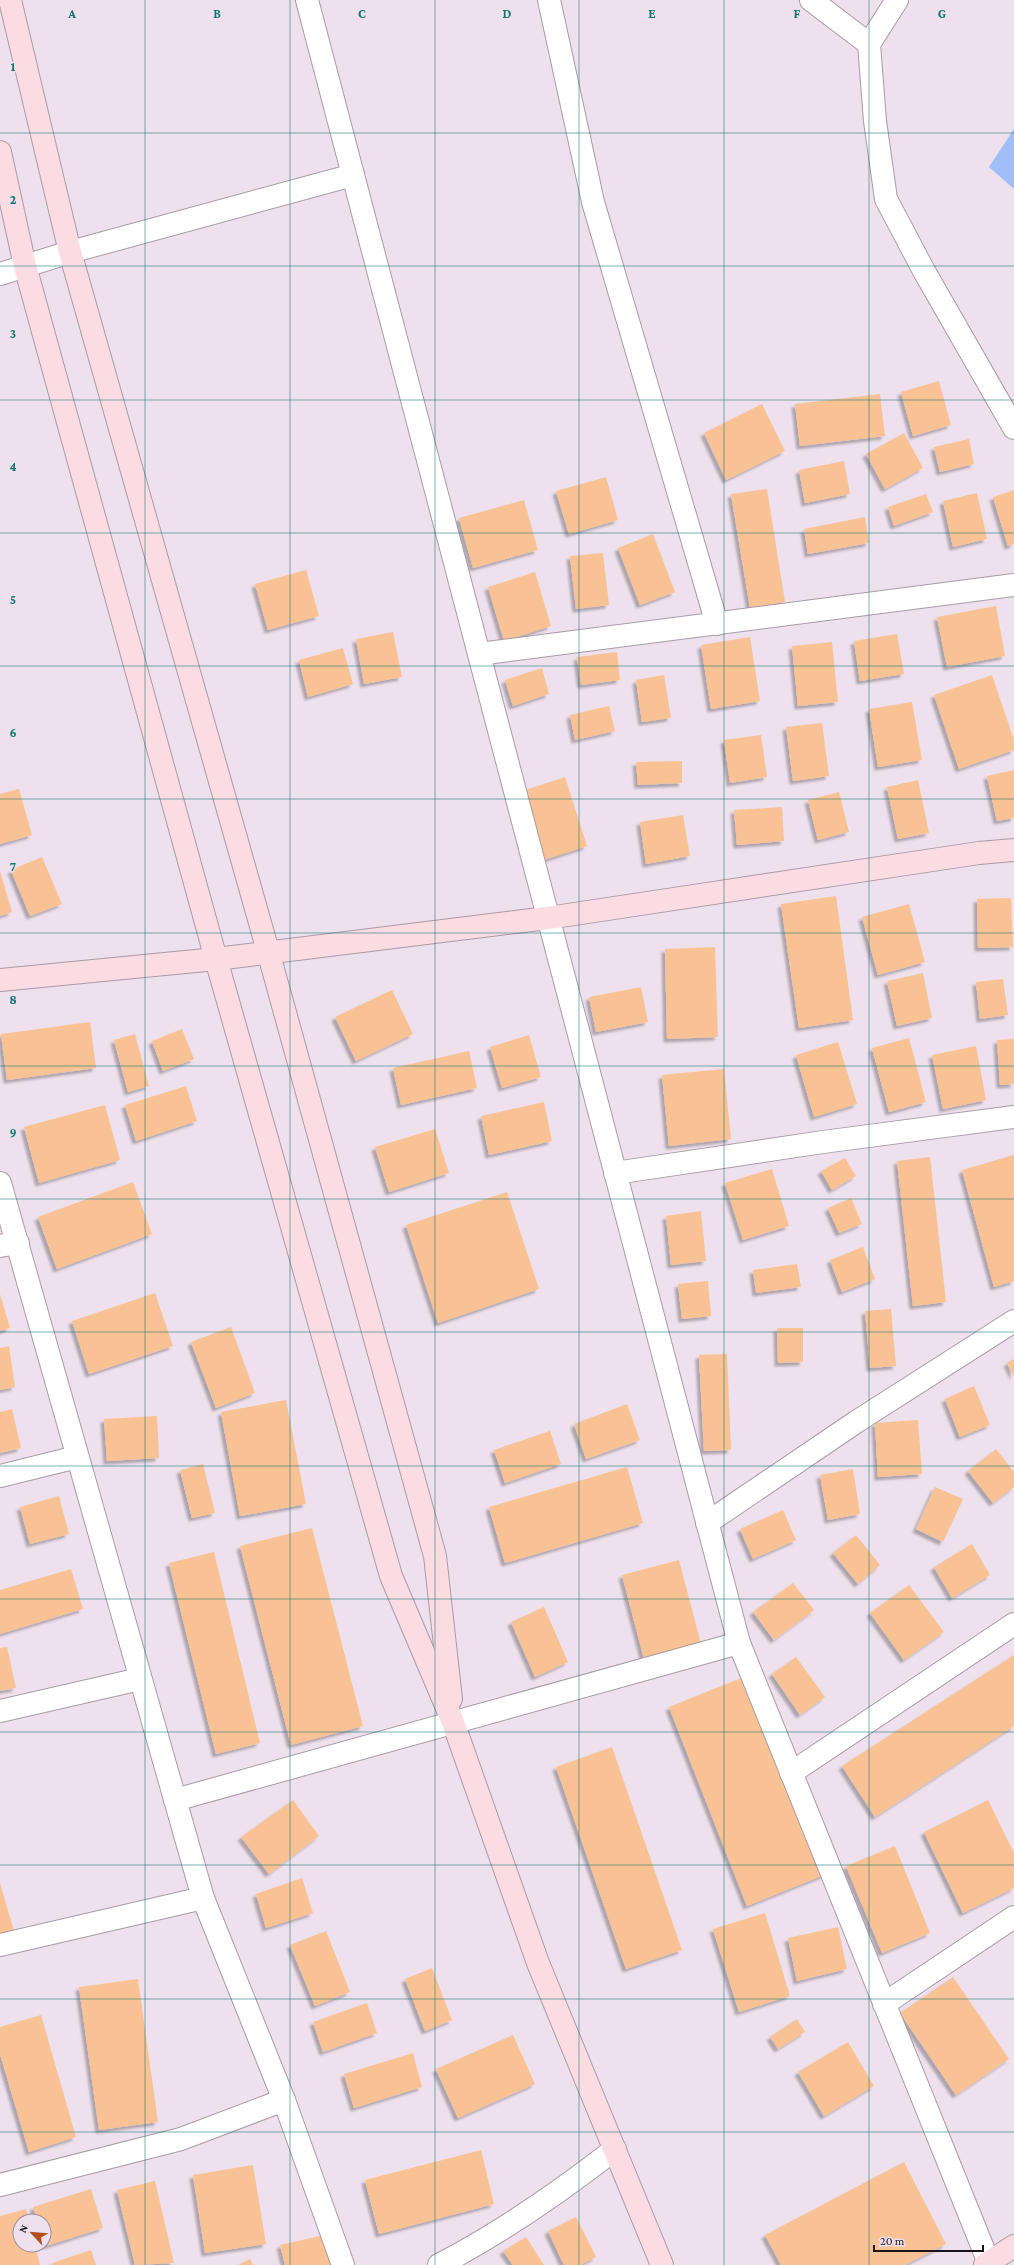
<svg xmlns="http://www.w3.org/2000/svg" width="1014" height="2265" font-family="'Crimson Pro',serif">
<style>
.water{fill:#a0bef7}
.building{fill:#f9c294;filter:url(#shadow)}
.lines{fill:none;stroke-linecap:round;stroke-linejoin:round}
.street-casing{stroke:#a89ba7;stroke-width:24}
.secondary-casing{stroke:#a89ba7;stroke-width:24}
.street{stroke:#fff;stroke-width:22}
.secondary{stroke:#fadce2;stroke-width:22}
.grid{fill:none;stroke:#0f766e;stroke-width:1;stroke-opacity:0.55}
.grid-label{font-size:13px;text-anchor:middle;font-weight:bold;fill:#0f766e;stroke:#eee0ed;stroke-width:3;stroke-linejoin:round;paint-order:stroke}
</style>
<defs>
<filter id="shadow"><feDropShadow dx="-3.5" dy="3.5" stdDeviation="1" flood-color="#0004"/></filter>
</defs>
<rect width="100%" height="100%" fill="#eee0ed"/>
<path class="water" d="M1014,129V189L989,167Z"/>
<g class="building">
<path d="M939,381L951,425L913,436L901,392Z"/>
<path d="M880,394L885,436L800,446L795,404Z"/>
<path d="M762,404L785,451L726,480L704,433Z"/>
<path d="M904,433L923,468L885,489L866,454Z"/>
<path d="M969,439L974,464L940,472L934,447Z"/>
<path d="M844,461L850,494L805,503L799,470Z"/>
<path d="M606,477L618,520L569,534L556,491Z"/>
<path d="M767,489L785,602L750,608L731,494Z"/>
<path d="M1014,490V544L1008,546L993,497Z"/>
<path d="M977,493L987,539L953,547L943,501Z"/>
<path d="M926,494L933,512L894,526L888,507Z"/>
<path d="M524,500L538,550L473,568L459,518Z"/>
<path d="M865,517L869,543L808,554L804,529Z"/>
<path d="M653,534L675,592L640,605L618,548Z"/>
<path d="M603,553L609,605L576,609L570,556Z"/>
<path d="M306,570L319,616L268,630L255,584Z"/>
<path d="M535,572L551,626L504,641L488,587Z"/>
<path d="M996,606L1005,656L947,667L937,617Z"/>
<path d="M393,632L402,677L364,684L356,639Z"/>
<path d="M897,634L904,674L860,681L854,641Z"/>
<path d="M750,637L760,701L711,709L701,645Z"/>
<path d="M832,642L838,702L798,706L792,646Z"/>
<path d="M343,648L353,684L308,697L299,660Z"/>
<path d="M617,652L620,680L581,685L577,657Z"/>
<path d="M542,668L549,694L513,706L505,680Z"/>
<path d="M664,675L671,718L642,722L636,680Z"/>
<path d="M992,675L1014,740V750L959,769L934,695Z"/>
<path d="M912,702L922,760L878,767L869,709Z"/>
<path d="M609,706L615,731L575,740L570,715Z"/>
<path d="M822,723L829,776L793,781L786,727Z"/>
<path d="M761,735L767,777L730,783L724,740Z"/>
<path d="M682,761V783L638,785L636,762Z"/>
<path d="M1014,770V818L997,821L987,776Z"/>
<path d="M565,777L587,846L544,860L522,791Z"/>
<path d="M918,780L929,833L898,839L887,787Z"/>
<path d="M19,789L32,835L0,844V794Z"/>
<path d="M839,792L849,832L818,840L808,800Z"/>
<path d="M782,807L784,841L737,845L734,810Z"/>
<path d="M683,815L690,856L646,864L640,822Z"/>
<path d="M42,857L62,904L30,916L11,870Z"/>
<path d="M0,871L12,912L0,916Z"/>
<path d="M836,896L853,1020L799,1028L781,904Z"/>
<path d="M1011,898L1013,947L978,948L977,899Z"/>
<path d="M909,904L925,962L878,975L862,917Z"/>
<path d="M715,947L718,1037L667,1039L665,949Z"/>
<path d="M923,973L932,1018L897,1026L887,981Z"/>
<path d="M1003,979L1008,1015L980,1019L976,982Z"/>
<path d="M641,987L648,1022L596,1032L589,997Z"/>
<path d="M392,990L413,1034L356,1061L335,1017Z"/>
<path d="M90,1022L96,1068L7,1080L1,1034Z"/>
<path d="M182,1029L194,1059L163,1071L152,1041Z"/>
<path d="M135,1034L149,1086L128,1092L114,1040Z"/>
<path d="M529,1035L541,1077L502,1088L490,1047Z"/>
<path d="M909,1038L926,1102L889,1112L872,1048Z"/>
<path d="M1014,1039V1084L1000,1085L997,1040Z"/>
<path d="M838,1042L857,1104L814,1117L796,1055Z"/>
<path d="M976,1046L986,1100L943,1109L932,1055Z"/>
<path d="M469,1051L477,1088L401,1105L393,1068Z"/>
<path d="M724,1069L731,1139L669,1146L662,1075Z"/>
<path d="M186,1086L197,1121L136,1141L125,1105Z"/>
<path d="M544,1102L552,1141L489,1155L481,1116Z"/>
<path d="M105,1105L120,1160L39,1183L24,1127Z"/>
<path d="M435,1129L449,1173L389,1192L375,1147Z"/>
<path d="M1014,1155V1281L994,1287L962,1170Z"/>
<path d="M930,1157L946,1302L913,1306L897,1161Z"/>
<path d="M845,1158L856,1176L832,1190L821,1171Z"/>
<path d="M772,1169L789,1226L743,1240L725,1183Z"/>
<path d="M133,1182L152,1234L57,1269L38,1217Z"/>
<path d="M507,1192L539,1289L438,1323L406,1225Z"/>
<path d="M851,1198L862,1224L839,1233L828,1208Z"/>
<path d="M701,1211L706,1261L671,1265L666,1216Z"/>
<path d="M863,1247L875,1279L842,1292L830,1260Z"/>
<path d="M797,1264L801,1287L756,1293L753,1270Z"/>
<path d="M708,1281L711,1316L682,1319L678,1284Z"/>
<path d="M155,1293L173,1346L89,1374L72,1321Z"/>
<path d="M0,1294L10,1328L0,1331Z"/>
<path d="M891,1309L896,1366L870,1368L865,1311Z"/>
<path d="M231,1327L255,1393L216,1408L191,1342Z"/>
<path d="M777,1328H803V1362L778,1363Z"/>
<path d="M9,1346L15,1387L0,1390V1348Z"/>
<path d="M727,1354L731,1450L704,1451L699,1355Z"/>
<path d="M1014,1359V1377L1007,1363Z"/>
<path d="M974,1386L990,1425L960,1437L945,1399Z"/>
<path d="M286,1400L306,1504L240,1516L221,1412Z"/>
<path d="M627,1404L640,1440L586,1459L574,1424Z"/>
<path d="M12,1409L21,1448L0,1453V1412Z"/>
<path d="M157,1416L159,1458L107,1461L104,1419Z"/>
<path d="M918,1420L922,1474L878,1477L875,1423Z"/>
<path d="M550,1431L561,1464L505,1483L494,1450Z"/>
<path d="M996,1449L1014,1472V1487L993,1503L968,1471Z"/>
<path d="M203,1464L215,1513L192,1518L180,1470Z"/>
<path d="M627,1467L643,1523L505,1563L489,1507Z"/>
<path d="M853,1469L860,1514L828,1520L820,1475Z"/>
<path d="M935,1487L963,1499L943,1542L916,1529Z"/>
<path d="M59,1496L69,1534L30,1544L20,1507Z"/>
<path d="M783,1510L796,1540L753,1559L740,1529Z"/>
<path d="M312,1528L363,1726L291,1745L240,1546Z"/>
<path d="M856,1535L880,1565L858,1584L833,1553Z"/>
<path d="M972,1544L990,1575L952,1598L934,1567Z"/>
<path d="M214,1552L260,1743L216,1754L169,1563Z"/>
<path d="M679,1560L701,1644L644,1659L622,1575Z"/>
<path d="M71,1569L83,1609L0,1634V1590Z"/>
<path d="M793,1583L814,1610L774,1640L753,1612Z"/>
<path d="M909,1585L944,1632L904,1660L870,1613Z"/>
<path d="M544,1607L568,1662L535,1677L511,1622Z"/>
<path d="M7,1647L16,1688L0,1691V1648Z"/>
<path d="M1014,1655V1726L875,1817L842,1766Z"/>
<path d="M796,1657L825,1697L800,1715L772,1674Z"/>
<path d="M751,1674L829,1873L747,1906L669,1707Z"/>
<path d="M612,1747L682,1950L626,1969L556,1767Z"/>
<path d="M293,1800L319,1836L269,1874L241,1837Z"/>
<path d="M988,1800L1014,1853V1888L963,1913L924,1832Z"/>
<path d="M895,1846L930,1933L882,1953L846,1866Z"/>
<path d="M302,1878L313,1913L266,1928L256,1894Z"/>
<path d="M0,1883L14,1931L0,1935Z"/>
<path d="M765,1913L790,1996L739,2012L713,1929Z"/>
<path d="M838,1927L847,1969L797,1981L788,1938Z"/>
<path d="M326,1931L350,1992L315,2006L290,1945Z"/>
<path d="M432,1968L452,2020L425,2031L405,1979Z"/>
<path d="M953,1977L1009,2059L956,2095L900,2013Z"/>
<path d="M138,1979L158,2122L99,2130L79,1987Z"/>
<path d="M367,2003L377,2033L323,2052L313,2022Z"/>
<path d="M41,2015L76,2137L29,2152L0,2054V2027Z"/>
<path d="M797,2019L805,2032L778,2049L770,2037Z"/>
<path d="M513,2035L535,2084L458,2118L436,2069Z"/>
<path d="M848,2042L874,2086L824,2116L798,2072Z"/>
<path d="M413,2053L422,2087L354,2108L344,2074Z"/>
<path d="M481,2150L494,2204L379,2234L365,2180Z"/>
<path d="M904,2162L946,2244L905,2265H781L765,2235Z"/>
<path d="M253,2165L266,2244L205,2253L193,2175Z"/>
<path d="M155,2181L174,2263L135,2265L117,2190Z"/>
<path d="M91,2189L103,2228L46,2246L44,2221H38L33,2207Z"/>
<path d="M26,2209L29,2221H20V2245H35L40,2265H0V2216Z"/>
<path d="M576,2217L596,2257L580,2265H564L548,2231Z"/>
<path d="M324,2235L332,2265H285L280,2245Z"/>
<path d="M526,2237L544,2265H513L503,2251Z"/>
<path d="M91,2250L96,2265H52V2263Z"/>
<path d="M250,2259L253,2265H238Z"/>
</g>
<g class="lines">
<defs>
<g id="street">
<path d="M307,0L739,1643L989,2263"/>
<path d="M549,0L593,202L717,624"/>
<path d="M811,0L869,44"/>
<path d="M897,0L869,44L875,121L886,199L924,271L1014,428"/>
<path d="M0,274L70,252L353,175"/>
<path d="M479,654L1014,585"/>
<path d="M615,1173L823,1142L1014,1117"/>
<path d="M0,1183L203,1898L284,2100L343,2265"/>
<path d="M0,1246L18,1243"/>
<path d="M0,1476L77,1457"/>
<path d="M707,1523L856,1422L1014,1321"/>
<path d="M0,1711L140,1679"/>
<path d="M791,1773L1014,1624"/>
<path d="M175,1800L739,1643"/>
<path d="M0,1945L203,1898"/>
<path d="M884,2004L1014,1917"/>
<path d="M0,2185L181,2139L284,2100"/>
<path d="M439,2265C502,2232 560,2192 615,2149"/>
</g>
<g id="secondary">
<path d="M10,0L70,252L268,951L435,1556L451,1699"/>
<path d="M0,152L25,266L216,959L391,1576L453,1722L538,1963L662,2265"/>
<path d="M0,980L216,959L548,918L979,853L1014,850"/>
<path d="M985,2265L1014,2246"/>
</g>
</defs>
<use href="#street" class="street-casing"/>
<use href="#secondary" class="secondary-casing"/>
<use href="#street" class="street"/>
<use href="#secondary" class="secondary"/>
</g>
<path class="grid" d="M145,0V2265M290,0V2265M435,0V2265M579,0V2265M724,0V2265M869,0V2265M0,133H1014M0,266H1014M0,400H1014M0,533H1014M0,666H1014M0,799H1014M0,933H1014M0,1066H1014M0,1199H1014M0,1332H1014M0,1466H1014M0,1599H1014M0,1732H1014M0,1865H1014M0,1999H1014M0,2132H1014"/>
<g class="grid-label">
<text x="72" y="18">A</text>
<text x="217" y="18">B</text>
<text x="362" y="18">C</text>
<text x="507" y="18">D</text>
<text x="652" y="18">E</text>
<text x="797" y="18">F</text>
<text x="942" y="18">G</text>
<text x="13" y="71">1</text>
<text x="13" y="204">2</text>
<text x="13" y="338">3</text>
<text x="13" y="471">4</text>
<text x="13" y="604">5</text>
<text x="13" y="737">6</text>
<text x="13" y="871">7</text>
<text x="13" y="1004">8</text>
<text x="13" y="1137">9</text>
</g>
<g transform="translate(32 2233) rotate(296)"><circle r="19" fill="#eee0ed" stroke="#998e98"/>
<path d="M0-3L7 15L0 10L-7 15Z" fill="#b34f1b"/>
<text y="-6" font-size="11" font-weight="bold" text-anchor="middle" fill="#191419">N</text>
</g>
<path d="M874 2245v6h109v-6" fill="none" stroke="#191419" stroke-width="2"/>
<text x="880" y="2245" font-size="12" fill="#191419" stroke="#eee0ed" stroke-width="3" paint-order="stroke">20 m</text>
</svg>
